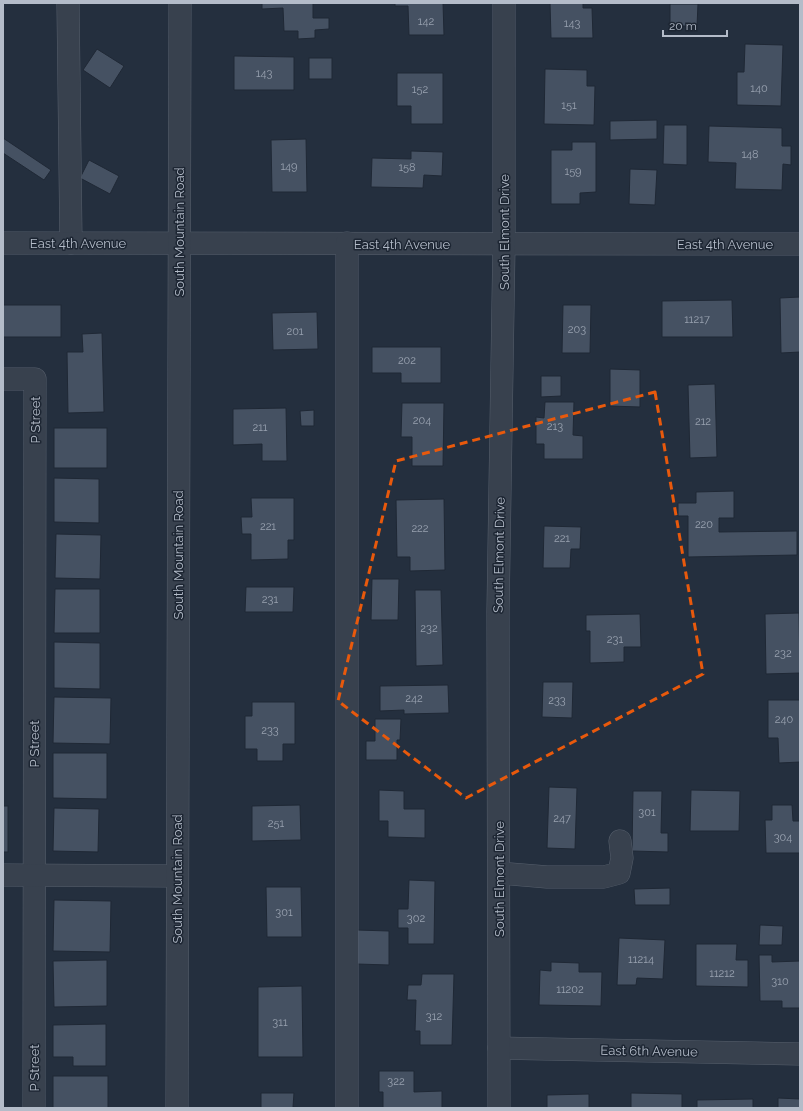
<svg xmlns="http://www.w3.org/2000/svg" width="803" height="1111" font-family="Raleway,sans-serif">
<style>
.building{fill:#455162;stroke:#1f2835}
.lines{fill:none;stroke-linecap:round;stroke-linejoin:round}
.minor-casing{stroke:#565f6c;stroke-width:23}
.minor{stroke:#38414e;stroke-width:22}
.marked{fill:none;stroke:#e8590c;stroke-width:3;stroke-dasharray:8 5;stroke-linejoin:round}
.labels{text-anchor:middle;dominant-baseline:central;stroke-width:3;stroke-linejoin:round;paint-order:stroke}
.number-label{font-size:11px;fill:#98a1af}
.street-label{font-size:13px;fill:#b4bcc9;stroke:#1d2633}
</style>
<rect width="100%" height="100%" fill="#242f3e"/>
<g class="building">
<path d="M262,3H313V18H329V29L315,30V38L298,39V31H284L283,8L262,9Z"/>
<path d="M395,3H443L444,35H409L408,6H395Z"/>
<path d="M550,3H583V8H592L593,38H551Z"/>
<path d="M670,4H698L697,26H670Z"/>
<path d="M745,44L783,45L781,106L737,105V72H744Z"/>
<path d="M97,49L124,66L110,88L83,70Z"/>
<path d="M234,56L294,57V90H234Z"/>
<rect x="309" y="58" width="23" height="21"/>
<path d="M545,69L587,70V86H595L594,125L544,124Z"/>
<path d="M397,73H443V124H411V106H397Z"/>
<path d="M657,120V139L610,140V121Z"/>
<path d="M664,125H687V165L663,164Z"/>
<path d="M709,126L782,128V146H791V165L783,164L782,190L735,189L736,163L708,162Z"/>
<path d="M3,138L51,170L44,180L3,153Z"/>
<path d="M306,139L307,192H272L271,140Z"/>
<path d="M572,142H596V192L580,193V204H551V150H572Z"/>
<path d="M411,151L443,152L442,176L424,175L423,188L371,187L372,158L411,159Z"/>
<path d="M89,160L119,176L110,194L80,178Z"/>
<path d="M630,169L657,170L655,205L629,204Z"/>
<path d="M800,297V352L781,353L780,298Z"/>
<path d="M732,300L733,337H662V301Z"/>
<rect x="3" y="305" width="58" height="32"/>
<path d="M563,305H591L590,353H562Z"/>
<path d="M317,312L318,349L273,350L272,313Z"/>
<path d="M102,333L104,412L68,413L67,352H83L82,334Z"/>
<path d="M372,347H441V383H401V373H372Z"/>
<path d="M610,369L640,370V407L610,406Z"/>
<path d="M541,376H561V396L541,397Z"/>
<path d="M715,384L717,457L690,458L688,385Z"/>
<path d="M545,402H574L573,435L583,436V459H544V444H536V417L544,418Z"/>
<path d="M402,403H444L443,466H412V437H401Z"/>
<path d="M286,408L287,461H262V444L233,445V409Z"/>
<path d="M314,410V426H301L300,411Z"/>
<rect x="54" y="428" width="53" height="40"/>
<path d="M54,478L99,479V523L54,522Z"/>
<path d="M734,491V518H719V532L797,531V555L688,557V516H678V503H696V492Z"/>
<path d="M251,498H294V540H288V559L251,560V534H242L241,517H252Z"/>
<path d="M444,499L445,570L410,571V557H397L396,500Z"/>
<path d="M544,526L581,527L580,549H571L570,568H543Z"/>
<path d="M56,534L101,535L100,579L55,578Z"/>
<path d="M372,579H399L398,620H371Z"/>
<path d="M246,587H294L293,612H245Z"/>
<path d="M55,589H100V633H54Z"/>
<path d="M415,590H441L443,665L416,666Z"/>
<path d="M799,613L800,673L766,674L765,614Z"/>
<path d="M640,614L641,647H624V662L590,663V631H586V615Z"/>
<path d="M54,642L100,643V689L54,688Z"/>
<path d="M543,682H573L572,718L542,717Z"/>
<path d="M448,685L449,713L404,714V710L380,711V686Z"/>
<path d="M54,697L111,698L110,744L53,743Z"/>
<path d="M768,700H800V762L779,763L778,738H768Z"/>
<path d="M252,702H295V744H283V761H257V749H245V716H252Z"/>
<path d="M375,719H401L400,740H397V760H366V741H375Z"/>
<path d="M53,753H107V799L53,798Z"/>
<path d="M549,787L577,788L575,849L547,848Z"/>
<path d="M379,790L404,791V809H425V838L388,837V821H379Z"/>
<path d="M691,790L740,791L739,831H690Z"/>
<path d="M633,791H662L661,833H668V852L632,851Z"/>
<path d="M300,805L301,840L252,841V806Z"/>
<path d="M772,805H792L793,821H800V853H766L765,820H772Z"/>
<rect x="3" y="806" width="5" height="46"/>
<path d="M54,808L99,809L98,852L53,851Z"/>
<path d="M409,880L435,881L434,944H408V928H398V909H408Z"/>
<path d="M266,887H301L302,937H267Z"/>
<path d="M670,888V905H635L634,889Z"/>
<path d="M54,900L111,901L110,952L53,951Z"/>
<path d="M760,925L783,926L782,945H759Z"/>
<path d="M357,930L389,931V965L357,964Z"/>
<path d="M619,938L665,940L663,979L637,978L636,985H617Z"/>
<path d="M696,944H737L736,960H748V987L696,986Z"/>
<path d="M759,955H772V962L800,961V1008H782V1001H760Z"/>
<path d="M107,960V1006L54,1007L53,961Z"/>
<path d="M551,962L579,963V972H602L601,1006L539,1005L540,970L551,971Z"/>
<path d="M422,974H454L452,1045H420V1031H415L416,1000H407L408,985H421Z"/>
<path d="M302,986L303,1057H258V987Z"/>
<path d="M106,1024V1066H73V1057H53V1025Z"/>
<path d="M379,1071H414V1092L442,1091V1108H383V1092H379Z"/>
<rect x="53" y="1076" width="55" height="32"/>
<path d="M261,1093H294L293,1107L304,1108H261Z"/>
<path d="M631,1093L682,1094V1108H631Z"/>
<path d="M589,1094V1108H547V1095Z"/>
<path d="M778,1098L800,1099V1108H778Z"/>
<path d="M753,1099V1108H697V1100Z"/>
</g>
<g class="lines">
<defs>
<g id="minor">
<path d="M68,3L71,243"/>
<path d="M3,243L800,244"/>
<path d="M347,243V1108"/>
<path d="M3,379H35L34,1108"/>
<path d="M499,873L547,877H604L619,873L622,858L620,841"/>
<path d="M3,875L177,876"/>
<path d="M499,1048L800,1054"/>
<path d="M177,1108L180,3"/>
<path d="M499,1108L498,611L504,244V3"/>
</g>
</defs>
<use href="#minor" class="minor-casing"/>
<use href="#minor" class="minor"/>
</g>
<path class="marked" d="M655,392L703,674L466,798L338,701L396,461Z"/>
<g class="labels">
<g class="number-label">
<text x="426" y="21">142</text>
<text x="572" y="23">143</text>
<text x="264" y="73">143</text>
<text x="759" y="88">140</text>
<text x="420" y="89">152</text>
<text x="569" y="105">151</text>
<text x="750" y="154">148</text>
<text x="289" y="166">149</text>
<text x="407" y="167">158</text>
<text x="573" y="171">159</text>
<text x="697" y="319">11217</text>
<text x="577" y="329">203</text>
<text x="295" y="331">201</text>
<text x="407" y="360">202</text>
<text x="422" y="420">204</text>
<text x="703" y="421">212</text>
<text x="555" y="426">213</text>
<text x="260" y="427">211</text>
<text x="704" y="524">220</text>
<text x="268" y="526">221</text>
<text x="420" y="528">222</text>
<text x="562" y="538">221</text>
<text x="270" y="599">231</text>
<text x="429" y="628">232</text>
<text x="615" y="639">231</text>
<text x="783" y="653">232</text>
<text x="414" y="698">242</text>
<text x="557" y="700">233</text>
<text x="784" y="719">240</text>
<text x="270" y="730">233</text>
<text x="647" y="812">301</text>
<text x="562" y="818">247</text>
<text x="276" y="823">251</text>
<text x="783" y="837">304</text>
<text x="284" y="912">301</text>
<text x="416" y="918">302</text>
<text x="641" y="959">11214</text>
<text x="722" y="973">11212</text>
<text x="780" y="981">310</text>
<text x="570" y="989">11202</text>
<text x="434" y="1016">312</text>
<text x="280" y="1022">311</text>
<text x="396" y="1081">322</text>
</g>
<g class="street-label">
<text transform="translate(179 232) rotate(-90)">South Mountain Road</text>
<text transform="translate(504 232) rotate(-90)">South Elmont Drive</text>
<text x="78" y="243">East 4th Avenue</text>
<text x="402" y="244">East 4th Avenue</text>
<text x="725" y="244">East 4th Avenue</text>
<text transform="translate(35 420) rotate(-90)">P Street</text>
<text transform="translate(178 555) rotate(-90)">South Mountain Road</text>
<text transform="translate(499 555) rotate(-89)">South Elmont Drive</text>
<text transform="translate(34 744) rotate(-90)">P Street</text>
<text transform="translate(177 879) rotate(-90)">South Mountain Road</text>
<text transform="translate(499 879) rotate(-90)">South Elmont Drive</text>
<text transform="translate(649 1051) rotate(1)">East 6th Avenue</text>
<text transform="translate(34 1068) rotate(-90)">P Street</text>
</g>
</g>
<rect width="803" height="1111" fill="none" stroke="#b4bcc9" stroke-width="8"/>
<path d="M663 30v6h64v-6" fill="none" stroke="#b4bcc9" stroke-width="2"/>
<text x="669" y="30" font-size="12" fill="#b4bcc9" stroke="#1d2633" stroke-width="3" paint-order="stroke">20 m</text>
</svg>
